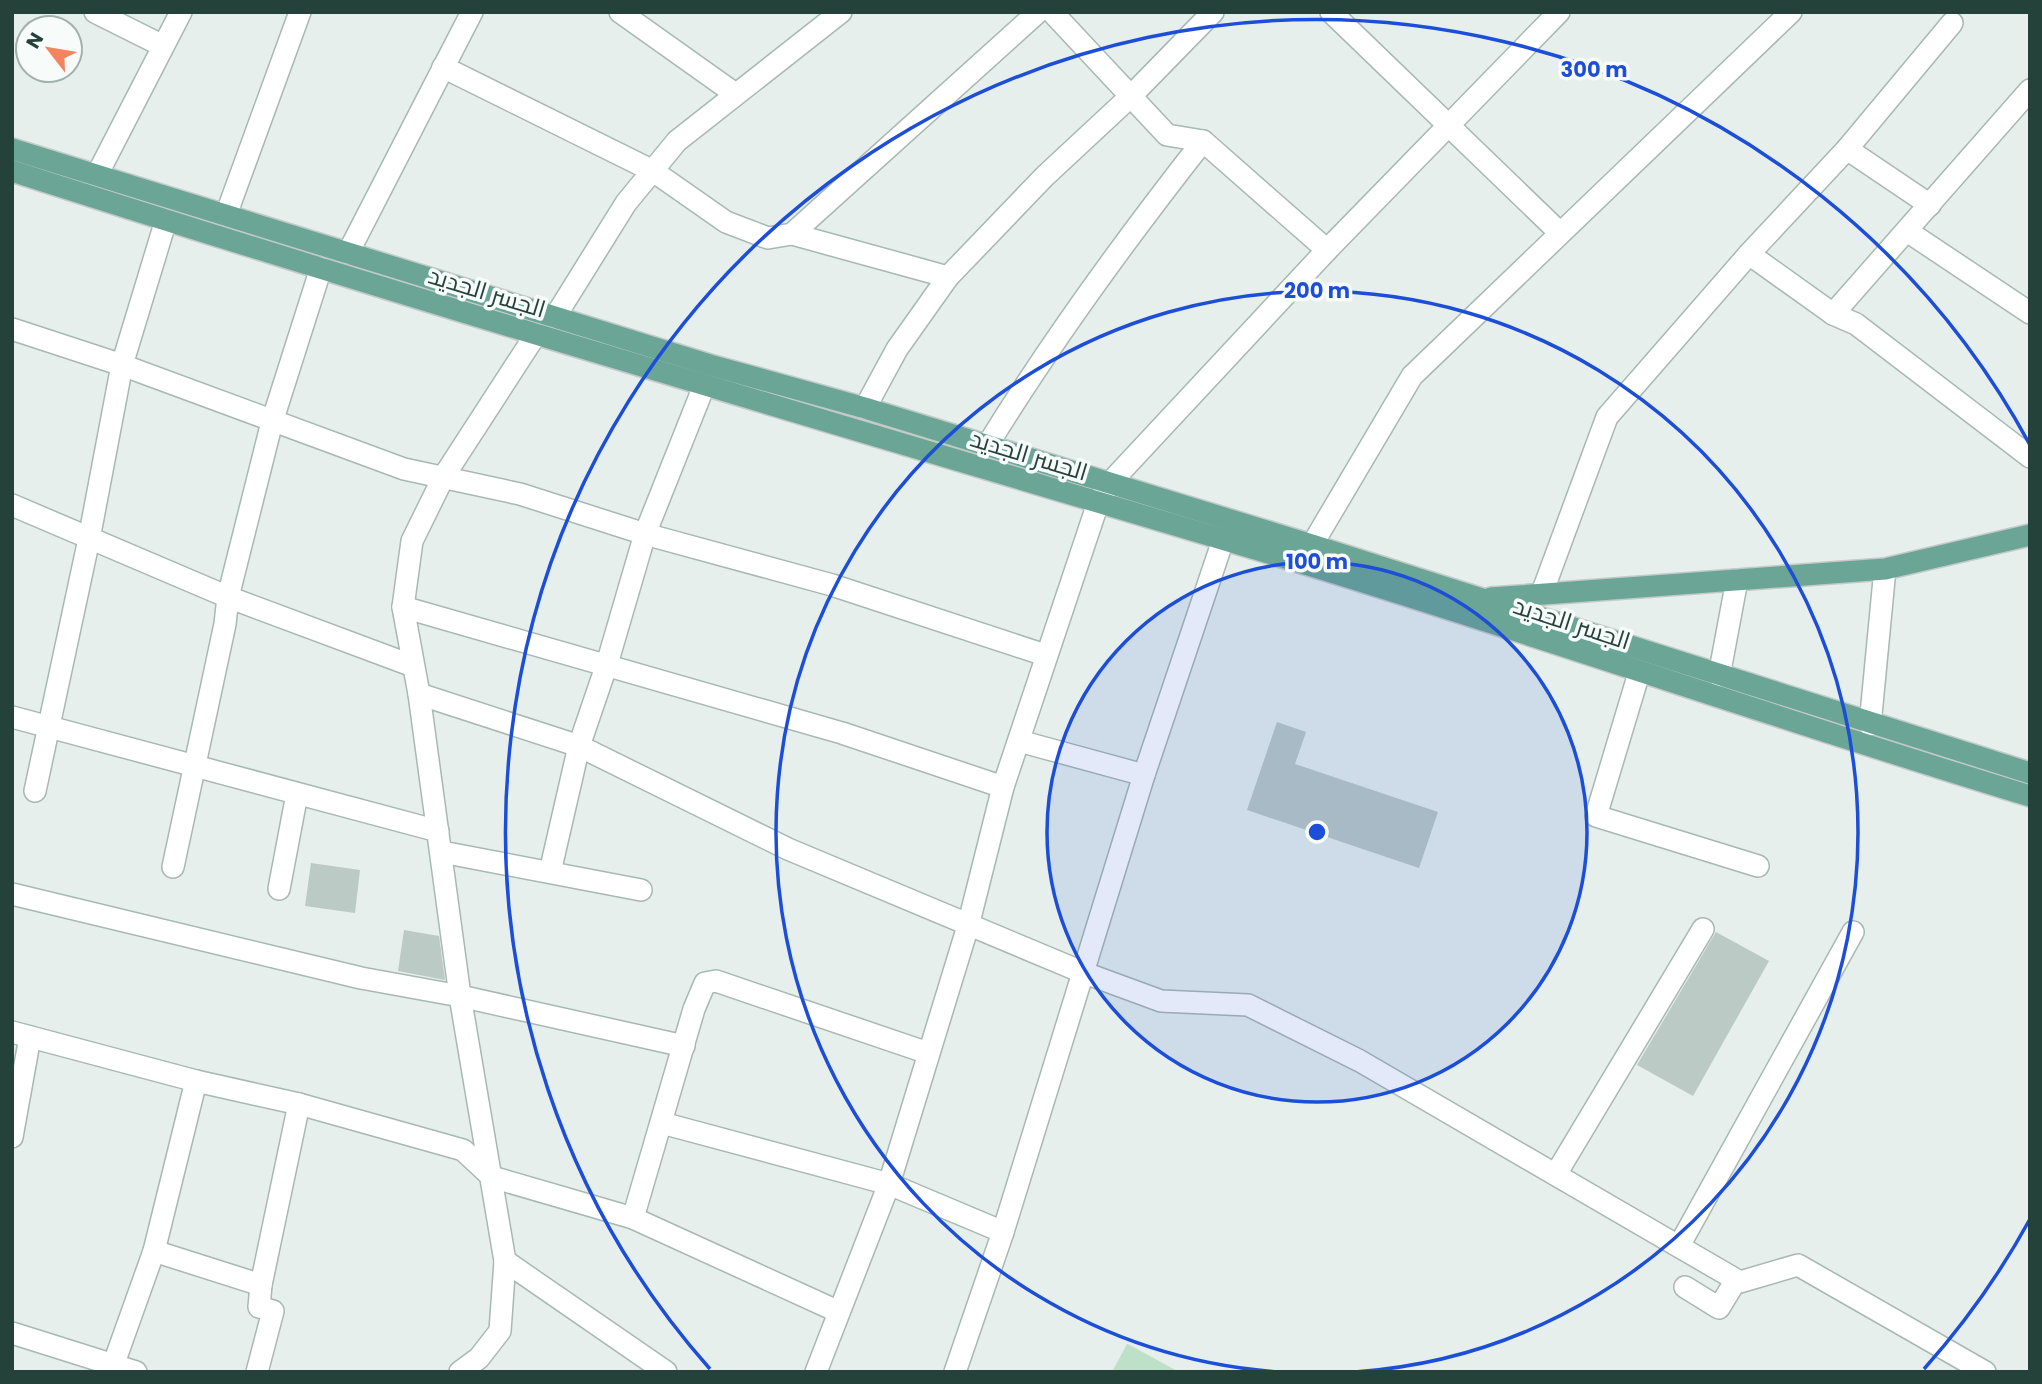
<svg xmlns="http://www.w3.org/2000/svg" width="2042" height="1384" font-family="Poppins,Cairo,sans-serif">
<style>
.green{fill:#bfe0c8}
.building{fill:#bbcac4}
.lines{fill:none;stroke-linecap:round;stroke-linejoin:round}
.minor-casing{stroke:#a8b8b2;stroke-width:24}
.major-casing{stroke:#c2cac8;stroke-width:24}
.minor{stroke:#fff;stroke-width:21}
.major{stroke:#6aa596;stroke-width:21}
.ring{fill:none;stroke:#1d4ed8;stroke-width:3.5}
.labels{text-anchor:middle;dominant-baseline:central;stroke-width:7;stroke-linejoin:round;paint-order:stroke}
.street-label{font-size:24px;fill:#24423a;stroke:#f7fbf9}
.centre{fill:#1d4ed8;stroke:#f7fbf9;stroke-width:3.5}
.ring-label{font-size:21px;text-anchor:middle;font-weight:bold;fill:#1d4ed8;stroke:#f7fbf9;stroke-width:7;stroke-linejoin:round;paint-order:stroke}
</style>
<rect width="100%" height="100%" fill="#e6efeb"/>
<path class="green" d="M1127,1344H1128L1179,1372H1112Z"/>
<g class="building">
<path d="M1277,722L1306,732L1295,764L1438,812L1419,868L1247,810Z"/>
<path d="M311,863L360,870L355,913L305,906Z"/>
<path d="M404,930L439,936L445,980L398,971Z"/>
<path d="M1716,932L1769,961L1693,1096L1637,1065Z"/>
</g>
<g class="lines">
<defs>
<g id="minor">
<path d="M95,12L163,46"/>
<path d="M620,12L734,93"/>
<path d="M1052,12L1167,135L1203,141"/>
<path d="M1331,12L1559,232"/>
<path d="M443,67L653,171L726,222L768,238L792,234L1038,12"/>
<path d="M1847,149L1930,205"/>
<path d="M97,175L181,12"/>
<path d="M226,215L300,12"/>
<path d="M1907,231L2030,313"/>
<path d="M792,234L948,277"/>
<path d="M348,253L472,12"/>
<path d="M1749,254L1833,314L1856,324L2030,457"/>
<path d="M1833,314L2030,90"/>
<path d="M555,317L626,203L677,141L841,12"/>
<path d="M12,329L122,365L404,469L520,494L645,534L832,585L1045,655"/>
<path d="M865,408L897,349L948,277L1045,176L1131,96L1213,12"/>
<path d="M987,446C1052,340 1126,239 1203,141L1327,250"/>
<path d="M12,505L228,597L413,666"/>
<path d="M1312,545L1412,376L1791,12"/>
<path d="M1542,593L1607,417L1749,254L1847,149L1952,23"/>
<path d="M403,607L842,733L1003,787"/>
<path d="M1639,673L1596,816L1758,866"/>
<path d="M1719,676L1737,580"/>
<path d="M419,694L579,746L788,849L1082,972L1161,1001L1248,1005L1360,1061L1740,1282L1798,1265L1985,1372"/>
<path d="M12,717L438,831"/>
<path d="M1870,725L1885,569"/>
<path d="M1019,741L1144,775"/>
<path d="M35,791L89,539L122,365L166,220"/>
<path d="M442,852L641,890"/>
<path d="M173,867L225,624L228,597L272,422L321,268"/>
<path d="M550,872L579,746L607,664L645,534L704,386"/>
<path d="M279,889L297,794"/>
<path d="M12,894L361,978L460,996L684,1046"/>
<path d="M12,1032L196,1081L299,1104L463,1150L492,1177L633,1218L839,1312"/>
<path d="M662,1123L889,1184L1003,1232"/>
<path d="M12,1137L30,1037"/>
<path d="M1556,1174L1703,929"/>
<path d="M633,1218L694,1009L705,983L716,981L928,1053"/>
<path d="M1679,1246L1853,932"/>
<path d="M154,1251L261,1285"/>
<path d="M505,1261L666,1372"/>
<path d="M1685,1287L1719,1308L1736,1280"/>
<path d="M12,1333L136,1372"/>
<path d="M114,1363L154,1251L196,1081"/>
<path d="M257,1372L273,1311L259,1307L261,1285L299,1104"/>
<path d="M460,1372L479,1358L500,1331L505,1261L460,996L419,694L403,607L412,541L444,476L536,334"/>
<path d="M816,1372L889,1184L968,926L1003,787L1098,503L1109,484L1327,250L1559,12"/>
<path d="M955,1372L1003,1232L1144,775L1223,540"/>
</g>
<g id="major">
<path d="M12,149L710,365L865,408L1312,545L2030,773"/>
<path d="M12,171C437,308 865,432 1292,560C1539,635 1783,721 2030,796"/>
<path d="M1491,598L1885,569L2030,535"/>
</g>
</defs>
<use href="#minor" class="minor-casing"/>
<use href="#major" class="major-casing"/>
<use href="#minor" class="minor"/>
<use href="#major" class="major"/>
</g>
<circle cx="1317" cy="832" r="270" fill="#1d4ed8" fill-opacity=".12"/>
<g class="ring">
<circle cx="1317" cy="832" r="270"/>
<path d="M1279 1372A541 541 0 1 1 1355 1372"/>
<path d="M2030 1219A811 811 0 0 1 1924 1369M710 1369A811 811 0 1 1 2030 445"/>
</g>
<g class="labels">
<g class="street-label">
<text transform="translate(487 292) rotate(17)">الجسر الجديد</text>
<text transform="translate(1029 455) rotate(17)">الجسر الجديد</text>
<text transform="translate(1572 623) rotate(18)">الجسر الجديد</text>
</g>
</g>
<circle cx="1317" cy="832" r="10" class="centre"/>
<g class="ring-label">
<text x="1594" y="77">300 m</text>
<text x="1317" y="298">200 m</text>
<text x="1317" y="569">100 m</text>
</g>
<rect width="2042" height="1384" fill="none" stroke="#24423a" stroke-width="28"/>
<g transform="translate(49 49) rotate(301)"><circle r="33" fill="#f7fbf9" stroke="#a3b1ad" stroke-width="2"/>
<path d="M0-5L12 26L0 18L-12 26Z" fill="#f4845f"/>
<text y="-10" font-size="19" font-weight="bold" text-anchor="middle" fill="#24423a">N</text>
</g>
</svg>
